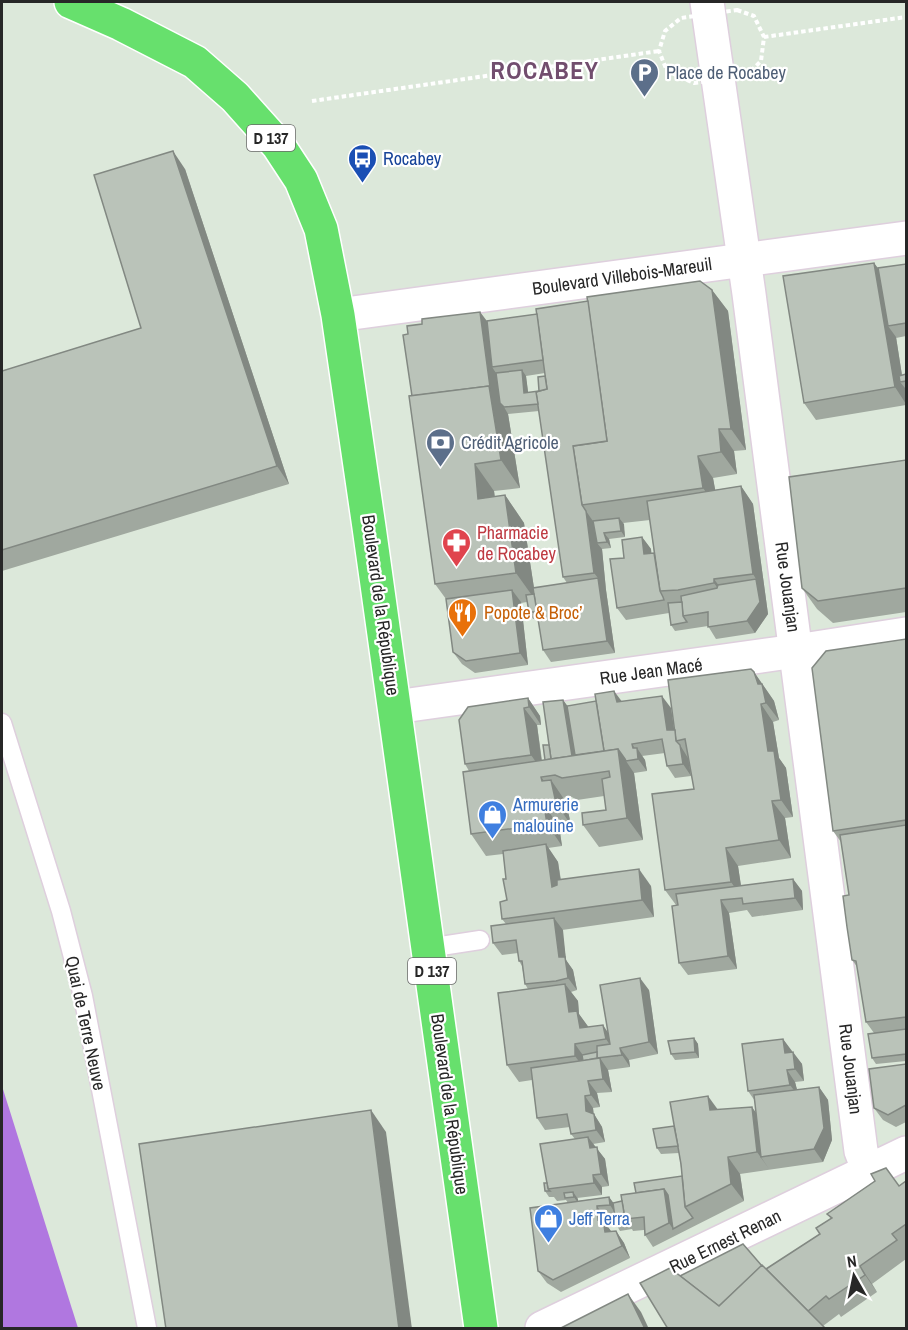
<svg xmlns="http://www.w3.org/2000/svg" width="908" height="1330" font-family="'Archivo Narrow',sans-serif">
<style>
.water{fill:#b077e0}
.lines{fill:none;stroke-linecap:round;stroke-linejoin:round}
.service-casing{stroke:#decfdd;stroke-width:21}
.minor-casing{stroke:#decfdd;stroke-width:36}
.primary-casing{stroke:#fff;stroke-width:36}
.path{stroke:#fff;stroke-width:4;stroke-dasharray:4.5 3;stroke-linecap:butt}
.service{stroke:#fff;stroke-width:18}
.minor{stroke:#fff;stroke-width:33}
.primary{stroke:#67e06d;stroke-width:33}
.wall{fill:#a0a89f;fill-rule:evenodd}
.shaded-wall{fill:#828882}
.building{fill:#bac3b9;stroke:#828882;stroke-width:1.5}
.labels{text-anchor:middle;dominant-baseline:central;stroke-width:4.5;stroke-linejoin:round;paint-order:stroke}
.shield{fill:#fff;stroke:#686868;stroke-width:1.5}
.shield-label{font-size:16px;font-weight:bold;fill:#272727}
.service-label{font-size:18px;fill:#4e5e75;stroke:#fff;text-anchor:start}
.transit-label{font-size:18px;fill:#164399;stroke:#fff;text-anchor:start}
.street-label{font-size:18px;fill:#272727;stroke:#fff}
.health-label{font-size:18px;fill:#be3a42;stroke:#fff;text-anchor:start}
.food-label{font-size:18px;fill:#c56008;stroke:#fff;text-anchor:start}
.shop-label{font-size:18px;fill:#366cbe;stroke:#fff;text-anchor:start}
.district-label{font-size:24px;font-weight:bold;letter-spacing:1.5px;fill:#724d6e;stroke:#fff}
</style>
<rect width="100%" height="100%" fill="#dce8da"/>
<path class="water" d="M2,1086L78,1328H2Z"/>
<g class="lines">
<defs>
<g id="service">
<path d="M2,723L61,911L83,996L147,1328"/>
<path d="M428,948L480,940"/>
</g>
<g id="minor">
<path d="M707,2L749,294L861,1151L869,1172"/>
<path d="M338,315L906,238"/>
<path d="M395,707L796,651L906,634"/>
<path d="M542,1328L906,1153"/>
</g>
<path id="primary" d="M71,2L121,24L195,62L235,97L278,145L301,180L321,229L338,315L369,527L481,1328"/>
</defs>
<use href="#service" class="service-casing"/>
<use href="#minor" class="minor-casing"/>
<use href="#primary" class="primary-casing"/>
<g class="path">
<path d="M737,10L754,16L764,37L761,61L746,76L694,83L667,71L659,51L665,31L681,18Z"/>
<path d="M764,37L906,17"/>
<path d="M312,101L659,51"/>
</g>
<use href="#service" class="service"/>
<use href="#minor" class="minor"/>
<use href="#primary" class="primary"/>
</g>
<g class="wall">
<path d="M185,169L289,484L2,571V371L141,328Z"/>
<path d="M874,263L878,268L906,264V336L896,338V337L902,375L906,374V388H905L906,405L816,420L804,403Z"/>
<path d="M712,290L728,311L746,450L734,451L737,474L713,478L715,490L741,486L753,504L768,614L755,633L716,639L708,626L675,631L671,625L669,613L626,620L617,608L624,558L642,537L651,549V553H654L650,520L623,523L625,537L609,539L611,548L602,549L606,590L615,653L551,662L543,650L538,618L533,619L529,612L527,602L521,603L528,665L475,673L462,664L453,652L446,599L435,584L412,396L408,334L422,324L480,312L487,321ZM545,373V376L539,391L528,393L526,376ZM539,411L563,577L567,583L534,588L524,523L505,495L495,497L494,491L520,488L508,414Z"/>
<path d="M906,460V612L833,623L817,609L802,588Z"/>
<path d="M906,639V1061L876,1064L872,1058L874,1033L866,1022L858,968L852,960L849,895L841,842L833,831Z"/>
<path d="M754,672L774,701L779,720L773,722L779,758L786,768L793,817L785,818L791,858L738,866L741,886L793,879L802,891L803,910L752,917L747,910L729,913L737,969L688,975L679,963L676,905L665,890L694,789L689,764L691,776L675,778L667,766L665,753L642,756L645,760L647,771L634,773L643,840L599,847L583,825L606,810L604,796L577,800L570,796L563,798L566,802L571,825L559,826L562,846L548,848L558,862L561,880L651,886L654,917L562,930L566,960L573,970L577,990L571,992L578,1001L579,1014L588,1027L608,1032L649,990L658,1054L629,1060L630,1067L608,1070L612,1092L597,1093L600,1107L593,1108L594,1114L602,1127L605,1142L593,1144L605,1159L609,1186L602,1187V1195L577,1198L578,1201L609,1197L613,1203L622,1201L636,1193L682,1176L679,1153L661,1154L657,1148L674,1126L718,1110L756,1112L755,1101L748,1091L783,1039L792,1052L802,1064L804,1081L795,1082L797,1090L819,1087L828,1100L832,1140L823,1162L740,1174L744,1201L653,1247L645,1235L644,1230L633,1231L632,1229L620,1231L616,1224L615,1218H605L606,1224L611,1232L616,1231L624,1243L630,1258L561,1292L547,1283L538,1271L568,1203L566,1200L557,1201L554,1197H549L545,1191L547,1183L575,1139L571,1134L570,1127L545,1130L537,1118L532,1080L519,1082L507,1065L528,989L525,984L522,966L519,961L518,953L502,955L493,943L506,924L502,919L507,900L506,879L503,854L486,856L471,834L469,771L465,764L528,698L540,716L541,725H537L542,760H545L563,700L567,706L621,701L671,708L674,730Z"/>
<path d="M694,1038L698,1044L699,1058L675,1060L671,1054Z"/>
<path d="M906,1064V1122L896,1127L883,1120L874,1108Z"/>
<path d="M906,1181V1250L905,1251L906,1253V1259L872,1284L877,1292L841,1317L839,1314L823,1326L680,1276L762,1266L766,1269L820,1234L831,1219L827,1214L899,1186Z"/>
</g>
<g class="shaded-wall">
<path d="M173,151L185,169L289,484L277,466Z"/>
<path d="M874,263L886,280L888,326L896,337L903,382H900L905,388L906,404L895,387Z"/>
<path d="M712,290L728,311L746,450L731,429Z"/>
<path d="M480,312L496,334L492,367L500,379L504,407L508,414L520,488L501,460L489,386Z"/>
<path d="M522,370L526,376L529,399L524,393Z"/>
<path d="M719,429L734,451L737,474L721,452Z"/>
<path d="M698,456L713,478L719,510L703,488Z"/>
<path d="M475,464L494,491L498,527L478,499Z"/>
<path d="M741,486L753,504L768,614L755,633L747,621L756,579L753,574Z"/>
<path d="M505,495L524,523L536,601L516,573Z"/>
<path d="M586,511L597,527V543L602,549L606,590L615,653L607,641L598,578L594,573Z"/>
<path d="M619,518L624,524L625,537L621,531Z"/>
<path d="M604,533L609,539L611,548L607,542Z"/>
<path d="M642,537L651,549L653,566L644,554Z"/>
<path d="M714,579L727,597L726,600L714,583Z"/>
<path d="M512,590L521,602L528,665L520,653Z"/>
<path d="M754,672L774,701L779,720L766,703L758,684Z"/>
<path d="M614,691L623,703L617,702Z"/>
<path d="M662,696L671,708L676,742L667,730Z"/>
<path d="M528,698L540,716L541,725L529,707Z"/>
<path d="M563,700L572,712L581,772L573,766Z"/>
<path d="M761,704L773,722L779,758L786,768L793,817L781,800L768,751Z"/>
<path d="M524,708L537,725L543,772L531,755Z"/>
<path d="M632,744L637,752V748L645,760L647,771L638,759L633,748Z"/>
<path d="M680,745L688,758L691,776L683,764Z"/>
<path d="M618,749L634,773L643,840L627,818Z"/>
<path d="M541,777L554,795L551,780L566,802L571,825L556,803L542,781Z"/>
<path d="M772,801L785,818L791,858L779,840Z"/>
<path d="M544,805L559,826L562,846L547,824Z"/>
<path d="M546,844L558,862L564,904L552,887Z"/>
<path d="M726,848L738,866L743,899L731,882Z"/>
<path d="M639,869L651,886L654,917L642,900Z"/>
<path d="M793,879L802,891L803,910L795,898Z"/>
<path d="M721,900L729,913L737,969L728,956Z"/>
<path d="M554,918L563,930L566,960L573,970L577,990L568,978L559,957Z"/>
<path d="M640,978L649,990L658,1054L649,1042Z"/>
<path d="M565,984L578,1001L579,1014L590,1029L589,1042L569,1012Z"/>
<path d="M603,1025L615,1043L618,1057L606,1039Z"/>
<path d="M694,1038L698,1044L699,1058L695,1052Z"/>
<path d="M783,1039L792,1051L794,1065L785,1053Z"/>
<path d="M575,1044L587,1061L583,1067L575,1056Z"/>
<path d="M620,1048L629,1060L630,1067L622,1055Z"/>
<path d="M793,1052L802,1064L804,1081L795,1069Z"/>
<path d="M600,1058L608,1070L612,1092L603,1079Z"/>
<path d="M787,1070L795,1082L799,1097L790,1085Z"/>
<path d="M588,1081L597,1093L600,1107L591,1095Z"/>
<path d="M819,1087L828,1100L832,1140L823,1162L814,1149Z"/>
<path d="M585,1096L593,1108L594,1123L586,1111Z"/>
<path d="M708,1096L721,1114L710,1110Z"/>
<path d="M752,1107L764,1124L761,1157L769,1169L757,1152Z"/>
<path d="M371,1110L386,1132L412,1329H399Z"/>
<path d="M594,1114L602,1127L605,1142L596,1130Z"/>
<path d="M588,1137L605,1159L609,1186L601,1174L590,1148Z"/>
<path d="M728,1157L740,1174L744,1201L731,1184Z"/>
<path d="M593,1175L602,1187V1195L594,1183Z"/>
<path d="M664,1189L673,1201V1229L669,1223Z"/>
<path d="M573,1192L578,1199V1203L574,1197Z"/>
<path d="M609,1197L618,1209V1218L610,1205Z"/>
<path d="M597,1206L605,1218L606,1224L611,1231L614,1244L598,1220Z"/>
<path d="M616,1231L624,1243L630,1258L622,1246Z"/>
<path d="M860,1266L872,1284L877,1292L865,1275Z"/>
<path d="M628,1294L641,1312L649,1329H645Z"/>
</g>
<g class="building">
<path d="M173,151L277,466L2,550V371L141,328L94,175Z"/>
<path d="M874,263L895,387L804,403L783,276Z"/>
<path d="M906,264V323L888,326L878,268Z"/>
<path d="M700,281L712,290L731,429H719L721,452L698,456L703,488L582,505L573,446L607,441L587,297Z"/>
<path d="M588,301L607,441L573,446L582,505L586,511L594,573L563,577L536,392L547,389L536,309Z"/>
<path d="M480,312L490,387L489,386L412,396L403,335L408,334L407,326L422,324V319Z"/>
<path d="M537,314L543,360L492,367L487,321Z"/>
<path d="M522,370L524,393L539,391L536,392L538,404L504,407L500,403L496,373Z"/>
<path d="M906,374V381L900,382L899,376Z"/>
<path d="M545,376L547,389L539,391L538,377Z"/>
<path d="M489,386L501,460L475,464L478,499L505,495L516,573L435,584L409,396Z"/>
<path d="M906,460V588L818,601L802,588L789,477Z"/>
<path d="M741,486L753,574L714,579V583L678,590L660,591L647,501Z"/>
<path d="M619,518L621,531L604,533L607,542L597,543L593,521Z"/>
<path d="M642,537L644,554L654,553L660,591L663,597L664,600L617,608L610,559L624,558L622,540Z"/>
<path d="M598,578L607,641L543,650L533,588Z"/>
<path d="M756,579L760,602L747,621L708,627V612L683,616L681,596L717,588L718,585Z"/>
<path d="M512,590L520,653L466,661L453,652L446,599Z"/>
<path d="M534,594L537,612H529L526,595Z"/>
<path d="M682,602L683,616L687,622L671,625L668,603Z"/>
<path d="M906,639V820L833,831L812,668L826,651Z"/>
<path d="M751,669L754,672L758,684H762L766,703L761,704L768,751H774L781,800L772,801L779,840L726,848L731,882L665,890L652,794L694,789L685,739L676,741L668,680Z"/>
<path d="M614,691L617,702L662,696L667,730H675L676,741L680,745L683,764L667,766L662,739L632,744L633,748H637L638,759L626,761L625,759L618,749L604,751L595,694Z"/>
<path d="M528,698L529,707L524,708L531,755L465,764L459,720L468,707Z"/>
<path d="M563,700L572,756L551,759L543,702Z"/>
<path d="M596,701L604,751L575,755L567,706Z"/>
<path d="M543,745H549L551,759L545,760Z"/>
<path d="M618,749L627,818L583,825L582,813L606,810L602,779L610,777L609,771L562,778L555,775L541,777L542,781L551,780L556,803L544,805L547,824L471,834L463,772Z"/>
<path d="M906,825V1017L866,1022L856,961L852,960L847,927L843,896L849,895L840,835Z"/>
<path d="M546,844L552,887L557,885V880L639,869L642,900L502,919L500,902L507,900L503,879H506L503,851Z"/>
<path d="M793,879L795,898L743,904L742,898L721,900L728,956L679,963L672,906L678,905L676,894Z"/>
<path d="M554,918L559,957H565L568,978L556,981L525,984L522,961H519L516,940L493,943L491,926Z"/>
<path d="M640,978L649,1042L620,1048L622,1055L597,1058V1046L610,1044L600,985Z"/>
<path d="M565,984L569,1012L577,1011L580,1028L603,1025L606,1039L575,1044V1056L507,1065L498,993Z"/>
<path d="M906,1029V1054L872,1058L868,1034Z"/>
<path d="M694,1038L695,1052L671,1054L668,1041Z"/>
<path d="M783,1039L785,1053L793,1052L795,1069L787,1070L790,1085L748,1091L742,1044Z"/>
<path d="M597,1052V1058L583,1061L582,1055Z"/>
<path d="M600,1058L603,1079L588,1081L591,1095L585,1096L586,1111L594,1114L596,1130L571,1134L567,1114L537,1118L531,1068Z"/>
<path d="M906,1064V1105L888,1115L874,1108L869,1069Z"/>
<path d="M819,1087L824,1128L814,1149L761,1157L754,1095Z"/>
<path d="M708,1096L710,1110L752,1107L757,1152L728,1157L731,1184L685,1207L681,1164L670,1102Z"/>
<path d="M371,1110L399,1329H166L139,1144Z"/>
<path d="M674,1126L678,1146L657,1148L653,1129Z"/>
<path d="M588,1137L590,1148L597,1147L601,1174L593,1175L594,1183L548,1189L540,1144Z"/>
<path d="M886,1168L899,1186L906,1181V1224L892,1234L897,1240L860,1266L865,1275L829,1299L826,1296L808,1311L766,1269L820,1234L816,1228L832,1218L827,1214L875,1181L871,1174Z"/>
<path d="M682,1176L685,1207L693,1218L673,1229L668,1195L664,1189L636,1193L634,1183Z"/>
<path d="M544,1183H547L548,1189L550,1191H545Z"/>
<path d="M664,1189L669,1223L645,1235L644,1217L625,1219L621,1195Z"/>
<path d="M573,1192L574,1197L565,1198L564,1193Z"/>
<path d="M609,1197L610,1205L597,1206L598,1220L603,1219L605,1232L616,1231L622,1246L553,1280L538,1271L530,1208Z"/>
<path d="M622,1201L625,1219L627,1223L616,1224L613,1203Z"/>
<path d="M743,1244L762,1266L719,1306L680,1276Z"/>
<path d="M762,1265L826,1329H668L640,1283L670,1268L719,1306Z"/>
<path d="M628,1294L645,1329H559Z"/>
</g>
<defs>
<symbol id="parking-pin" viewBox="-11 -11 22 30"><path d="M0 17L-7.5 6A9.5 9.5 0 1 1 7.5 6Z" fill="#5c6f8a" stroke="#fff"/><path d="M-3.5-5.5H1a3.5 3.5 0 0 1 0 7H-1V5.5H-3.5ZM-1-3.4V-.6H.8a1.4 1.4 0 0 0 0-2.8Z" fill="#fff"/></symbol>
<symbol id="bus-pin" viewBox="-11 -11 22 30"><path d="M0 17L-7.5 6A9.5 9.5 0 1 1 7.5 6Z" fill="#1a4fb4" stroke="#fff"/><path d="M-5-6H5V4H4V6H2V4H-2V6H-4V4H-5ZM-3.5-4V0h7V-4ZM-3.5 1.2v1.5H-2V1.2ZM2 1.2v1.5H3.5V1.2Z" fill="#fff"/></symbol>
<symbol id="bank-pin" viewBox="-11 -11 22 30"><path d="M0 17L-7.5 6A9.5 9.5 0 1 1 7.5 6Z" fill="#5c6f8a" stroke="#fff"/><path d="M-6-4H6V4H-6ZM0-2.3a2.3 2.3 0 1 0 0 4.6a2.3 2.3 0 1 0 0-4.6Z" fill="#fff"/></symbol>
<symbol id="pharmacy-pin" viewBox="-11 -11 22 30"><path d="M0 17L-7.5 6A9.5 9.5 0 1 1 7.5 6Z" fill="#e0444e" stroke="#fff"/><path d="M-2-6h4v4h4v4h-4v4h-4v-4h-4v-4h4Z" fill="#fff"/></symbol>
<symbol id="restaurant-pin" viewBox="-11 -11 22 30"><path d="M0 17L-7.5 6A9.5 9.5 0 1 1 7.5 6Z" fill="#e8710a" stroke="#fff"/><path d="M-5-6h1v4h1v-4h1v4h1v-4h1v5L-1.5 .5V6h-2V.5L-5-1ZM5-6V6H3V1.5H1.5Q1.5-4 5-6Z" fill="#fff"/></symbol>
<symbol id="shop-pin" viewBox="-11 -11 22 30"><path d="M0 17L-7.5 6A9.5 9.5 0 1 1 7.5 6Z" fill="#3f7fe0" stroke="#fff"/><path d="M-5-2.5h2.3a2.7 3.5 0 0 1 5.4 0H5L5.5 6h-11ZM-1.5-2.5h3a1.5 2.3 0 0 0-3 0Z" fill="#fff"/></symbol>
</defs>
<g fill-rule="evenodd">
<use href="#parking-pin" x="628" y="56" width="33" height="45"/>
<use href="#bus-pin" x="346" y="142" width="33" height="45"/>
<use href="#bank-pin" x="424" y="426" width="33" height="45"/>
<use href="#pharmacy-pin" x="440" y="526" width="33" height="45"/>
<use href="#restaurant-pin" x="446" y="596" width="33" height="45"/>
<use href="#shop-pin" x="476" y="798" width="33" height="45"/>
<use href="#shop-pin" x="532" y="1202" width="33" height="45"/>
</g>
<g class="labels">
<g class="shield">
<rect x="247" y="125" width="48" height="26" rx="4.5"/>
<rect x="408" y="958" width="48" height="26" rx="4.5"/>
</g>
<g class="shield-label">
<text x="271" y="138">D 137</text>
<text x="432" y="971">D 137</text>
</g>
<g class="service-label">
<text x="666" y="72">Place de Rocabey</text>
<text x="461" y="442">Crédit Agricole</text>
</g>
<g class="transit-label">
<text x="383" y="158">Rocabey</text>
</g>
<g class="street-label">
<text transform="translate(622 276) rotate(-8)">Boulevard Villebois-Mareuil</text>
<text transform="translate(788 587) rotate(82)">Rue Jouanjan</text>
<text transform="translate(381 605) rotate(82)">Boulevard de la République</text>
<text transform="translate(651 671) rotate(-8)">Rue Jean Macé</text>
<text transform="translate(86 1023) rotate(78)">Quai de Terre Neuve</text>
<text transform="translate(851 1069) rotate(83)">Rue Jouanjan</text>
<text transform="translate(450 1104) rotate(82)">Boulevard de la République</text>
<text transform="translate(725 1241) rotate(-26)">Rue Ernest Renan</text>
</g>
<g class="health-label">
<text x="477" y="532">Pharmacie<tspan x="477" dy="21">de Rocabey</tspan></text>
</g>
<g class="food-label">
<text x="484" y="612">Popote &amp; Broc’</text>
</g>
<g class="shop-label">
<text x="513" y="804">Armurerie<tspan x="513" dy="21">malouine</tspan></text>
<text x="569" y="1218">Jeff Terra</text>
</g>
<g class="district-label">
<text x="545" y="70">ROCABEY</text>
</g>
</g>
<rect width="908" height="1330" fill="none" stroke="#272727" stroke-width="6"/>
<g transform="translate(854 1276) rotate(351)" stroke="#ffffff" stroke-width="4.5" paint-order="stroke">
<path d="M0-4.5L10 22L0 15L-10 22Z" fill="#272727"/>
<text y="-9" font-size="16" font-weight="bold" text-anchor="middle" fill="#272727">N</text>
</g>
</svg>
